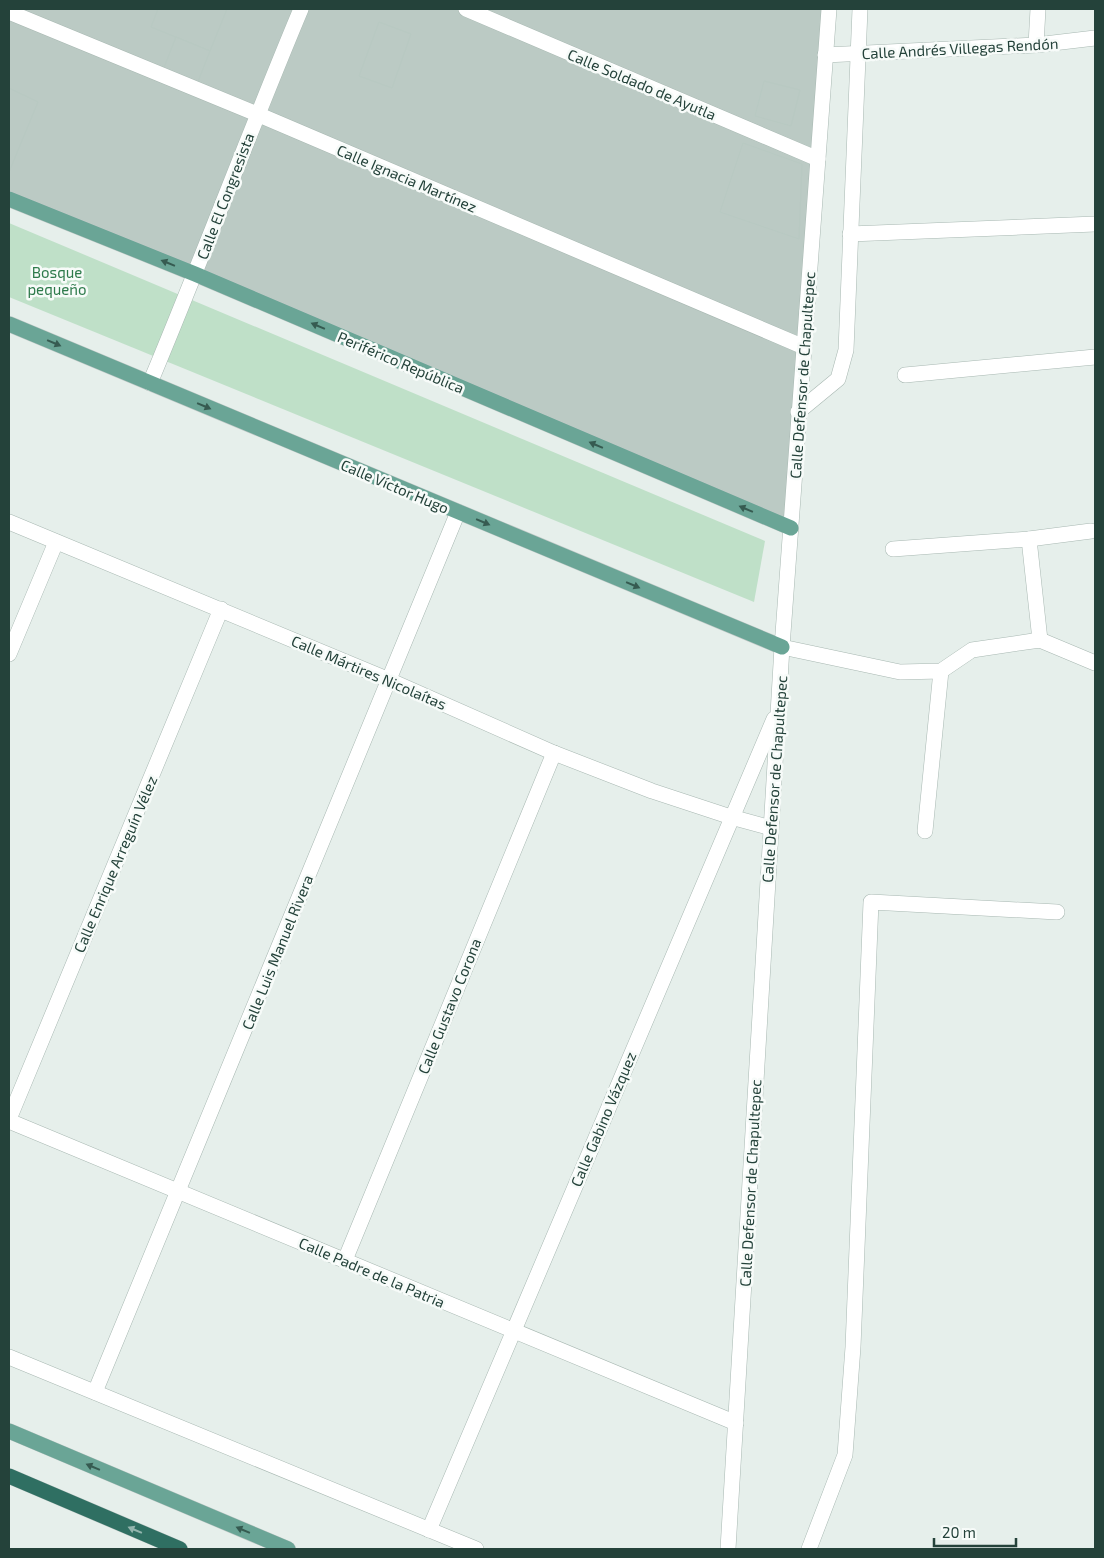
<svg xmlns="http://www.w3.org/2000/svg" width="1104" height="1558" font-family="'Exo 2',sans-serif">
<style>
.green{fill:#bfe0c8}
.building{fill:#bbcac4;stroke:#b8c9c2}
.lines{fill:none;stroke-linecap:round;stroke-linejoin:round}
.minor-casing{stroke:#a8b8b2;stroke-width:16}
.major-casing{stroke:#c2cac8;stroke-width:16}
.highway-casing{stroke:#c2cac8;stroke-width:16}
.minor{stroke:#fff;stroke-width:15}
.major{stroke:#6aa596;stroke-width:15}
.highway{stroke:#2f6f62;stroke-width:15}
.oneway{fill:#365b51}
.oneway2{fill:#93b5ae}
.labels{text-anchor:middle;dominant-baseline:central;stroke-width:5;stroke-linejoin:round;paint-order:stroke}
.street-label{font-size:15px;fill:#24423a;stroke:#f7fbf9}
.park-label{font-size:15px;fill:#2d7a4b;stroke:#f7fbf9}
</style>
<rect width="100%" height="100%" fill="#e6efeb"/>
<path class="green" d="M9,223L765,541L754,602L9,297Z"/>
<g class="building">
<path d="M9,9H825L791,528L9,200Z"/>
<path d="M158,9H227L210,51L151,27Z"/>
<path d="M379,22L411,34L392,88L359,76Z"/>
<path d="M176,37L210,51L197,84L163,70Z"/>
<path d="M764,81L800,90L791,126L755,116Z"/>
<path d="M9,88L38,102L9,172Z"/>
<path d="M743,143L802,164L799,239L720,212Z"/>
</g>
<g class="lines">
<defs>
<g id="minor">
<path d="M466,9L818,159"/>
<path d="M9,12L257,114L804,347"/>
<path d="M1036,45L1038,9"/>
<path d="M825,55L1036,45L1095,38"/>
<path d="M850,234L1095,224"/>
<path d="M905,375L1095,357"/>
<path d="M150,383C202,259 249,133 301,9"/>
<path d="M798,412L838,379L846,350L860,9"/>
<path d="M9,522L389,680L554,753L652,791L731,817L771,828"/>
<path d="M1029,539L1040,640"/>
<path d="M893,549L1029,539L1091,531"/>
<path d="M782,647L900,672L941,671L972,650L1040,640L1095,663"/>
<path d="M9,654L56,542"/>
<path d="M925,831L941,671"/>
<path d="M9,1119L221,609"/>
<path d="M9,1121L736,1423"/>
<path d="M345,1260L554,753"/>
<path d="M9,1357L476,1549"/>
<path d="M95,1392L458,512"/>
<path d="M429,1530L774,719"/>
<path d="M728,1549L782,647L829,9"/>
<path d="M809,1549L845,1455L853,1347L871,902L1057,912"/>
</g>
<g id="major">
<path d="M9,199L195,274L791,528"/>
<path d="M9,324L782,647"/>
<path d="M9,1431L288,1549"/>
</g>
<path id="highway" d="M9,1476L180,1549"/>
</defs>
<use href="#minor" class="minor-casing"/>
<use href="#major" class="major-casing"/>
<use href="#highway" class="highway-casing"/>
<use href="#minor" class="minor"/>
<use href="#major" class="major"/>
<use href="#highway" class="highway"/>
</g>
<defs><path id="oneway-solid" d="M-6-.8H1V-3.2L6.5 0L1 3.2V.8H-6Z" transform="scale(1.25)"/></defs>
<g class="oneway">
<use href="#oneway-solid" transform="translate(168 263) rotate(-158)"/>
<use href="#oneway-solid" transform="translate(318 326) rotate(-157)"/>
<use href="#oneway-solid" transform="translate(54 343) rotate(23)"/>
<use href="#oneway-solid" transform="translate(204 406) rotate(23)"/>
<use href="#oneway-solid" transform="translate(596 445) rotate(-157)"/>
<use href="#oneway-solid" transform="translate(746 509) rotate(-157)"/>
<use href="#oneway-solid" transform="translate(483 522) rotate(23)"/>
<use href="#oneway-solid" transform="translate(633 585) rotate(23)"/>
<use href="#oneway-solid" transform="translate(93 1467) rotate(-157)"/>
<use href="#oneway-solid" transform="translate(243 1530) rotate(-157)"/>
</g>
<use class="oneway2" href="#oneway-solid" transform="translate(135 1530) rotate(-157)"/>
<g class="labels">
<g class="street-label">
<text transform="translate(960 48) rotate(-3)">Calle Andrés Villegas Rendón</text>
<text transform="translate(642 84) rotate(23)">Calle Soldado de Ayutla</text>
<text transform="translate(407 178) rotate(23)">Calle Ignacia Martínez</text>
<text transform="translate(225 196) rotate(-69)">Calle El Congresista</text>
<text transform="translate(401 362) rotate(23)">Periférico República</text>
<text transform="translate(802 375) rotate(-86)">Calle Defensor de Chapultepec</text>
<text transform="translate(395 486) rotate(23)">Calle Víctor Hugo</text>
<text transform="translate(369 672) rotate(23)">Calle Mártires Nicolaítas</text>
<text transform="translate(774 779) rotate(-86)">Calle Defensor de Chapultepec</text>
<text transform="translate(115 864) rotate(-67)">Calle Enrique Arreguín Vélez</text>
<text transform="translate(277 952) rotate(-68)">Calle Luis Manuel Rivera</text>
<text transform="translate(449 1006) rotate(-68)">Calle Gustavo Corona</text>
<text transform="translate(603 1119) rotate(-67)">Calle Gabino Vázquez</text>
<text transform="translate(750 1183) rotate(-87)">Calle Defensor de Chapultepec</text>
<text transform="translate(372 1272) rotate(23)">Calle Padre de la Patria</text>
</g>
<g class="park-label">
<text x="57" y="272">Bosque<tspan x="57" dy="17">pequeño</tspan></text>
</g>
</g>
<rect width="1104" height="1558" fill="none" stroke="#24423a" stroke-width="20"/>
<path d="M934 1538v8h82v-8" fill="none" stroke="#24423a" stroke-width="2.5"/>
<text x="942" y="1538" font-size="15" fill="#24423a" stroke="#f7fbf9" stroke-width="4" paint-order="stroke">20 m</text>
</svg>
